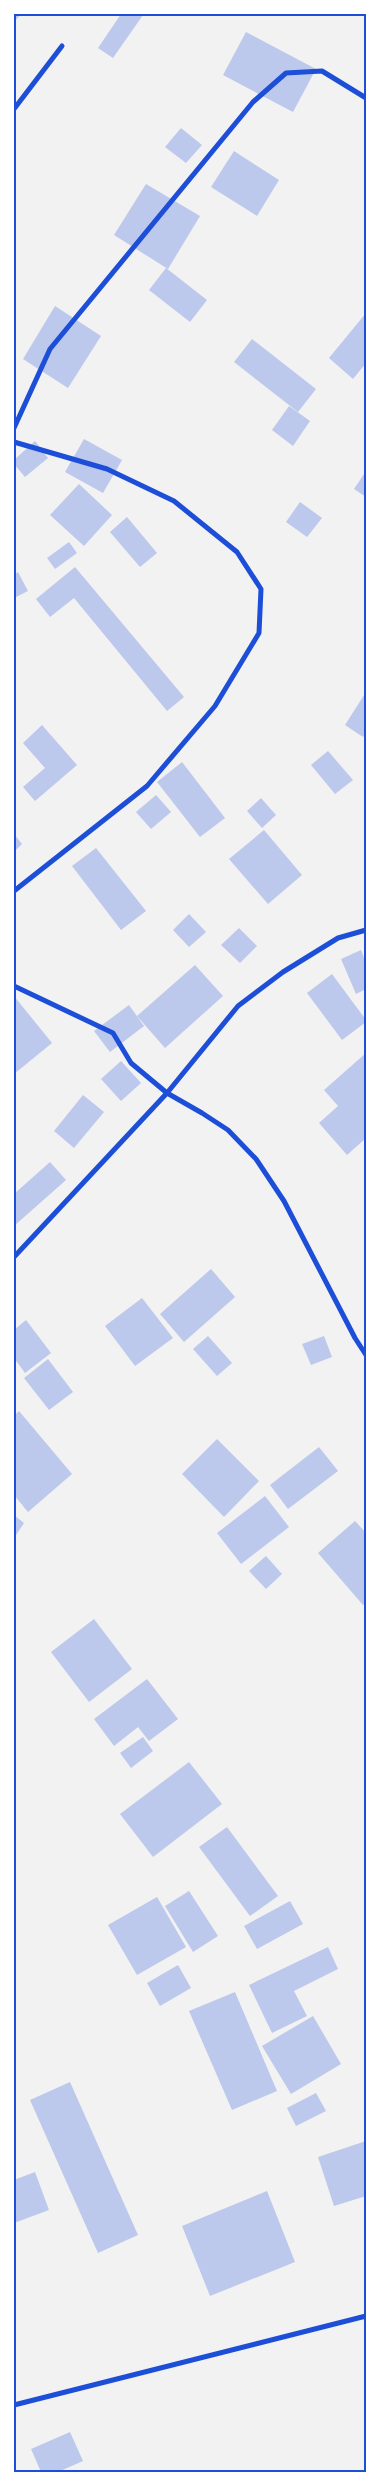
<svg xmlns="http://www.w3.org/2000/svg" width="380" height="2486" font-family="Karla,sans-serif">
<style>
.building{fill:#bdc9ec}
.lines{fill:none;stroke-linecap:round;stroke-linejoin:round}
.minor{stroke:#1d4ed8;stroke-width:5}
.neatline{fill:none;stroke:#1d4ed8;stroke-width:2}
</style>
<rect width="100%" height="100%" fill="#f2f2f2"/>
<g class="building">
<path d="M14,14H21L14,22Z"/>
<path d="M121,14L143,15L113,58L98,48Z"/>
<path d="M246,32L316,69L293,112L223,75Z"/>
<path d="M181,128L202,145L186,163L165,147Z"/>
<path d="M234,151L279,180L257,216L211,187Z"/>
<path d="M146,184L200,216L168,269L114,235Z"/>
<path d="M166,268L207,300L190,322L149,290Z"/>
<path d="M55,306L101,336L68,388L23,359Z"/>
<path d="M366,313V363L353,379L329,358Z"/>
<path d="M252,339L316,389L298,412L234,362Z"/>
<path d="M289,406L310,421L293,446L272,430Z"/>
<path d="M84,439L122,460L103,493L65,472Z"/>
<path d="M35,441L48,458L25,477L14,464V460Z"/>
<path d="M366,471V497L354,489Z"/>
<path d="M79,484L112,515L84,546L50,515Z"/>
<path d="M300,502L322,518L307,537L286,522Z"/>
<path d="M127,517L157,553L140,567L110,532Z"/>
<path d="M69,542L77,553L55,569L47,558Z"/>
<path d="M75,567L184,697L167,711L74,598L50,617L36,599Z"/>
<path d="M18,572L28,591L14,598V575Z"/>
<path d="M366,692V732L363,737L345,725Z"/>
<path d="M42,725L77,765L35,801L23,787L45,768L23,743Z"/>
<path d="M328,751L353,780L335,794L311,765Z"/>
<path d="M182,762L225,818L200,837L157,782Z"/>
<path d="M156,795L171,812L151,829L136,812Z"/>
<path d="M261,798L276,815L262,828L247,811Z"/>
<path d="M264,830L302,875L268,904L229,859Z"/>
<path d="M14,834L22,844L14,852Z"/>
<path d="M96,848L146,911L121,930L72,866Z"/>
<path d="M189,914L206,932L189,947L173,930Z"/>
<path d="M239,928L257,946L240,963L221,945Z"/>
<path d="M361,950L366,963V989L356,994L341,959Z"/>
<path d="M195,965L223,996L165,1048L137,1016Z"/>
<path d="M332,974L366,1020V1022L342,1040L307,993Z"/>
<path d="M14,996L52,1043L14,1074Z"/>
<path d="M129,1005L144,1026L110,1052L94,1031Z"/>
<path d="M366,1053V1138L347,1155L319,1123L338,1106L324,1090Z"/>
<path d="M121,1061L141,1083L121,1101L101,1079Z"/>
<path d="M83,1095L104,1112L74,1148L54,1131Z"/>
<path d="M50,1162L66,1180L14,1226V1194Z"/>
<path d="M211,1269L235,1297L184,1342L160,1314Z"/>
<path d="M142,1298L173,1338L135,1366L105,1326Z"/>
<path d="M26,1320L51,1353L25,1373L14,1358V1330Z"/>
<path d="M208,1336L232,1363L217,1376L193,1349Z"/>
<path d="M324,1336L332,1357L311,1365L302,1344Z"/>
<path d="M48,1359L73,1392L49,1410L24,1378Z"/>
<path d="M19,1411L72,1474L28,1512L14,1495V1416Z"/>
<path d="M217,1439L259,1481L224,1517L182,1474Z"/>
<path d="M319,1447L338,1471L288,1509L270,1485Z"/>
<path d="M265,1496L289,1527L241,1564L217,1533Z"/>
<path d="M14,1515L24,1523L14,1538Z"/>
<path d="M355,1521L366,1533V1602L363,1605L318,1553Z"/>
<path d="M266,1556L282,1574L266,1589L249,1571Z"/>
<path d="M94,1619L132,1669L89,1702L51,1652Z"/>
<path d="M147,1679L178,1719L149,1741L138,1727L114,1746L94,1719Z"/>
<path d="M143,1737L153,1751L131,1768L120,1753Z"/>
<path d="M189,1762L222,1804L153,1857L120,1814Z"/>
<path d="M227,1827L278,1896L250,1916L199,1847Z"/>
<path d="M189,1891L218,1936L193,1952L165,1906Z"/>
<path d="M157,1897L186,1947L137,1975L108,1925Z"/>
<path d="M290,1901L303,1924L257,1949L244,1926Z"/>
<path d="M328,1947L338,1969L294,1991L307,2016L272,2033L249,1985Z"/>
<path d="M178,1965L191,1988L160,2006L147,1983Z"/>
<path d="M235,1992L277,2091L232,2110L189,2011Z"/>
<path d="M313,2016L341,2064L291,2094L262,2046Z"/>
<path d="M70,2082L138,2235L98,2253L30,2100Z"/>
<path d="M316,2093L326,2111L296,2126L287,2108Z"/>
<path d="M366,2141V2196L334,2206L318,2157Z"/>
<path d="M35,2172L49,2210L14,2223V2180Z"/>
<path d="M267,2191L295,2262L210,2296L182,2226Z"/>
<path d="M70,2432L83,2461L58,2472H41L31,2449Z"/>
</g>
<g class="lines">
<g class="minor">
<path d="M14,109L62,46"/>
<path d="M14,428L50,349L253,102L286,73L322,71L366,98"/>
<path d="M14,442L107,469L174,501L237,552L261,589L259,633L215,706L147,786L14,891"/>
<path d="M14,986L113,1033L131,1063L167,1093L202,1113L228,1130L256,1159L284,1201L355,1338L366,1355"/>
<path d="M14,1257L167,1093L238,1006L283,972L338,938L366,930"/>
<path d="M14,2405L366,2316"/>
</g>
</g>
<rect width="380" height="2486" fill="none" stroke="#ffffff" stroke-width="30"/>
<rect x="15" y="15" width="350" height="2456" class="neatline"/>
</svg>
